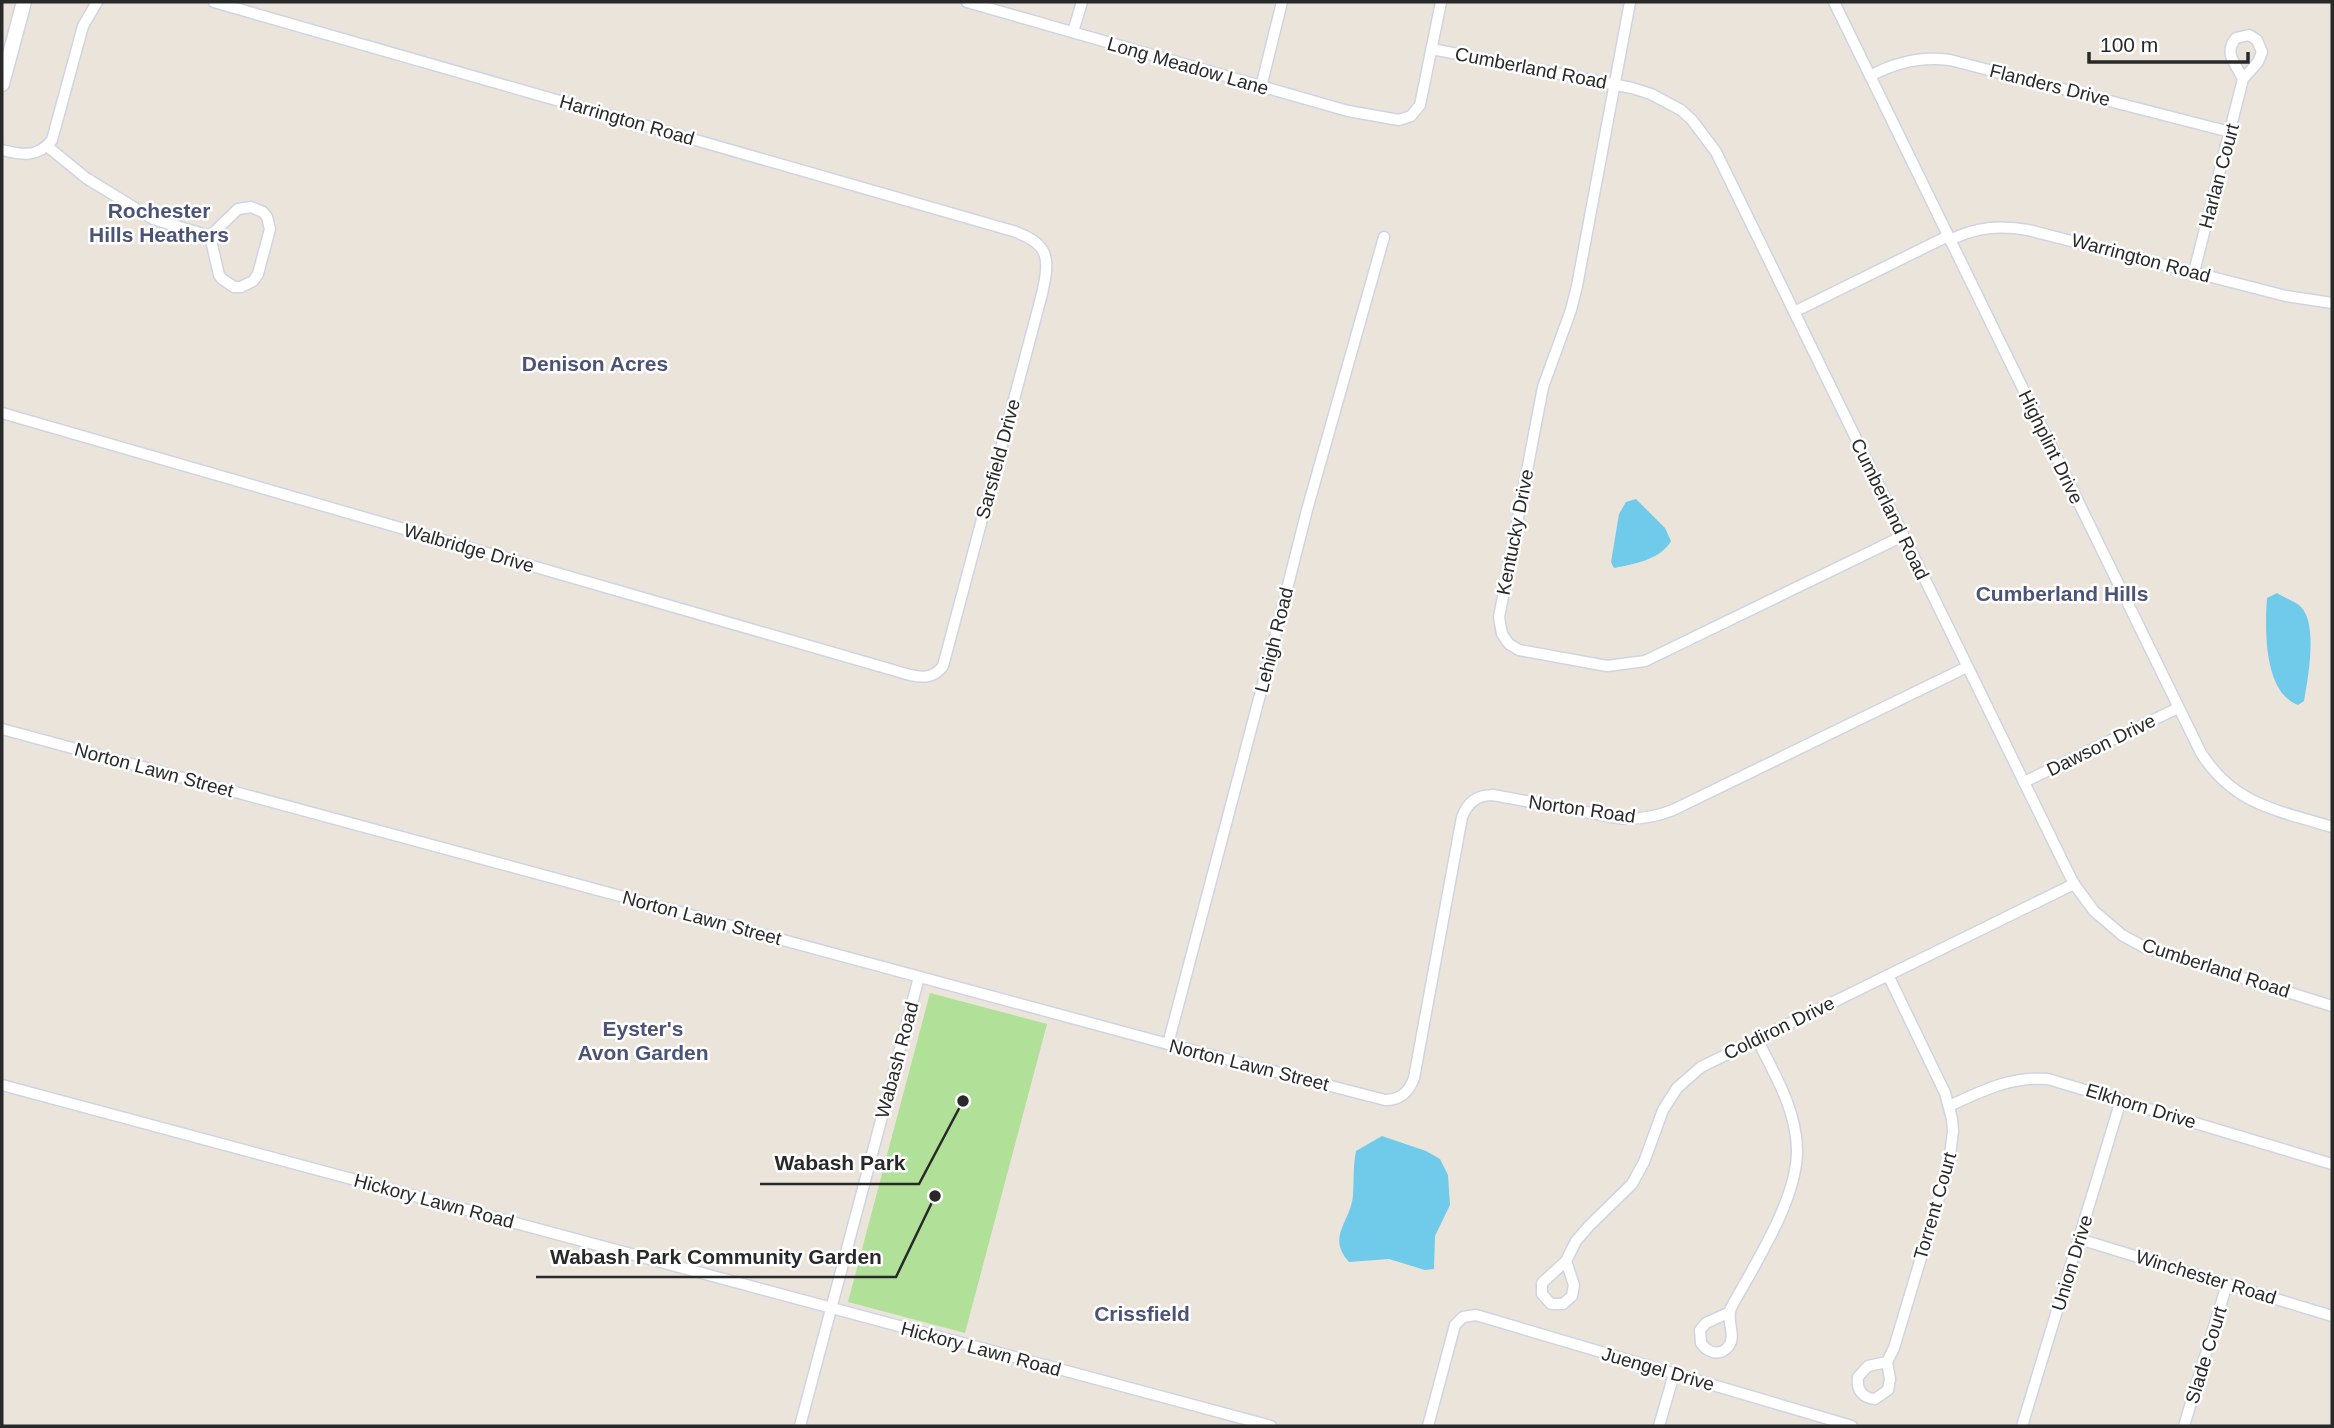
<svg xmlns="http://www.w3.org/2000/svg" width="2334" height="1428" font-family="Helvetica,sans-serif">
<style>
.green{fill:#b1e099}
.water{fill:#70cbeb}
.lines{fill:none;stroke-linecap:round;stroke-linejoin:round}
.minor-casing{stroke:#d0d4e2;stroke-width:13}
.secondary-casing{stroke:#d0d4e2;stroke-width:17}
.minor{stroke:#fff;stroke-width:10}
.secondary{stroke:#fff;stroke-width:14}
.labels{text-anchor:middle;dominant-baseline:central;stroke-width:5;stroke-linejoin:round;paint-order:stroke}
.street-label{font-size:19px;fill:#292929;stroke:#fff}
.neighbourhood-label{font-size:21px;font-weight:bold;fill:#4b5378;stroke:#fff}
.leader{fill:none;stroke:#292929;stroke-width:2.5}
.callout-dot{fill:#292929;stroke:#fff;stroke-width:2.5}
.callout-label{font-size:21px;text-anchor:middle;font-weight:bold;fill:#292929;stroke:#fff;stroke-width:5;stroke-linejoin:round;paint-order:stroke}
</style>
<rect width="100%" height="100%" fill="#ebe4db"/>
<path class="green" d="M930,993L1047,1024L965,1333L848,1302Z"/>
<g class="water">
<path d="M1636,499L1665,528L1671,541C1660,560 1634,564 1614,568L1611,562L1619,514L1626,502Z"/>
<path d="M2277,593C2284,598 2295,601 2301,607C2318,624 2308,679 2304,701L2298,705C2263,692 2265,627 2267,598Z"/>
<path d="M1382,1136L1426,1151L1440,1159L1448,1175L1450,1205L1435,1236L1434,1269L1425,1270L1389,1259L1349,1262C1326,1236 1351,1222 1353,1195C1354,1180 1353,1166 1356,1151Z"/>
</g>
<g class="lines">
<defs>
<g id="minor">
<path d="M967,2L1348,111L1399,120L1411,116L1420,105L1441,2"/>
<path d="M1630,2L1577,286L1571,310L1543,387L1499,617L1502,634L1509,644L1519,650L1607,666L1645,661L1903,536"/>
<path d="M1834,2L2201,753C2234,805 2277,810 2332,827"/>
<path d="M1073,32L1082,2"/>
<path d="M1432,49L1632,88L1651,94L1681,110L1692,120L1716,152L2066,868L2074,884L2094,911L2122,935L2144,947L2332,1006"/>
<path d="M1870,76C1896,62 1921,56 1950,60L2230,132"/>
<path d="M1261,87L1282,2"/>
<path d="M47,146L86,178L153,219L210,236L219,275L222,279L234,287H241L253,281L258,274L270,229L267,217L263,212L251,207L238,209L210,236"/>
<path d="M2,150C22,155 38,158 52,140L83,26L97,2"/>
<path d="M1950,240C1976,227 2000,225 2028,230L2286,296L2332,303"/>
<path d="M2194,272L2243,79C2236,64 2223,53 2236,38L2249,35L2257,40L2262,52L2258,62L2243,79"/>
<path d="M1794,312L1948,236"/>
<path d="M2,413L910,675C924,678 934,678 943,666L1042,294C1050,258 1050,244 1013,231L214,2"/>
<path d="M2,729L1168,1044L1385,1100C1401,1100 1409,1092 1414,1078L1462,817C1468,802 1477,795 1493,795L1618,818C1637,820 1655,817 1673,810L1967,667"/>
<path d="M2024,782L2178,708"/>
<path d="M1168,1044L1265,676L1307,510L1384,237"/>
<path d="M2,1085L1271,1426"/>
<path d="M1949,1106C1982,1091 2010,1076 2048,1079L2332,1164"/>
<path d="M2079,1239L2332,1316"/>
<path d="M1566,1261L1574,1285L1572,1296L1563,1304H1551L1542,1294V1283L1566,1261L1576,1241L1589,1226L1632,1184L1644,1162L1663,1110L1677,1088L1701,1067L2074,884"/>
<path d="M1728,1313L1706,1323L1700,1330L1701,1343C1707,1352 1719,1357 1728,1347C1738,1335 1724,1319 1732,1306C1755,1264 1798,1198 1797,1149C1796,1109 1774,1073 1757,1039"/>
<path d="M1887,1362L1890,1379L1888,1390L1875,1399C1863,1398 1856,1390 1858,1377L1868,1366L1887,1362L1894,1348L1949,1164L1953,1131L1952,1119L1945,1093L1888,975"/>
<path d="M800,1426L919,977"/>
<path d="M1428,1426L1455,1325L1463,1317L1476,1315L1852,1426"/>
<path d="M1659,1426L1674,1374"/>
<path d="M2022,1426L2121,1100"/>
<path d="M2184,1426L2227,1284"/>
</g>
<path id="secondary" d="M2,84L24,2"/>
</defs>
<use href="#minor" class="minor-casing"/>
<use href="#secondary" class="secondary-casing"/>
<use href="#minor" class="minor"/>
<use href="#secondary" class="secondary"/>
</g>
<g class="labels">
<g class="street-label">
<text transform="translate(1188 66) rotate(16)">Long Meadow Lane</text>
<text transform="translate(1531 68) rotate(11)">Cumberland Road</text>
<text transform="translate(2050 85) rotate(14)">Flanders Drive</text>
<text transform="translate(627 120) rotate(16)">Harrington Road</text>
<text transform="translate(2219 176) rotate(-75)">Harlan Court</text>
<text transform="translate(2141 258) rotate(15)">Warrington Road</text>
<text transform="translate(2051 447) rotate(64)">Highplint Drive</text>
<text transform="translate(998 459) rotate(-75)">Sarsfield Drive</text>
<text transform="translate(1890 509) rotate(64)">Cumberland Road</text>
<text transform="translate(1515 532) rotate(-79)">Kentucky Drive</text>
<text transform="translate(469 548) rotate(16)">Walbridge Drive</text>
<text transform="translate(1274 640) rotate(-76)">Lehigh Road</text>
<text transform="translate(2101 745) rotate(-26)">Dawson Drive</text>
<text transform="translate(154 770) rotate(15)">Norton Lawn Street</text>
<text transform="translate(1582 809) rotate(8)">Norton Road</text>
<text transform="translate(702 918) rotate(15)">Norton Lawn Street</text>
<text transform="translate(2216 968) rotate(18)">Cumberland Road</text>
<text transform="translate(1779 1028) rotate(-26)">Coldiron Drive</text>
<text transform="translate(897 1060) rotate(-75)">Wabash Road</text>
<text transform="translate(1249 1065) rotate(14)">Norton Lawn Street</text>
<text transform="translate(2141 1106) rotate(17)">Elkhorn Drive</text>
<text transform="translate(434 1201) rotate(15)">Hickory Lawn Road</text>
<text transform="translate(1935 1206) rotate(-74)">Torrent Court</text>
<text transform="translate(2072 1263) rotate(-73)">Union Drive</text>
<text transform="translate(2206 1277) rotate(17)">Winchester Road</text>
<text transform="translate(981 1349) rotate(15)">Hickory Lawn Road</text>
<text transform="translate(2206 1355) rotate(-73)">Slade Court</text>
<text transform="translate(1658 1369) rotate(16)">Juengel Drive</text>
</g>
<g class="neighbourhood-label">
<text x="159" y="210">Rochester<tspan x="159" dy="24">Hills Heathers</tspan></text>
<text x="595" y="363">Denison Acres</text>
<text x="2062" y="593">Cumberland Hills</text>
<text x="643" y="1028">Eyster's<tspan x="643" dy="24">Avon Garden</tspan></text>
<text x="1142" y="1313">Crissfield</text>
</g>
</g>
<path class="leader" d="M963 1101L919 1184H760M935 1196L896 1277H536"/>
<g class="callout-dot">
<circle cx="963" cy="1101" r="7"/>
<circle cx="935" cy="1196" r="7"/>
</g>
<g class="callout-label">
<text x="840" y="1170">Wabash Park</text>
<text x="716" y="1264">Wabash Park Community Garden</text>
</g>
<rect width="2334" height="1428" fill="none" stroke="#292929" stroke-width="7"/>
<path d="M2089 52v10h159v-10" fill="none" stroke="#292929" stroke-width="3.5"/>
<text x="2100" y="52" font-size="21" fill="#292929" stroke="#ffffff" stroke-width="5" paint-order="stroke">100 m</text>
</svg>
